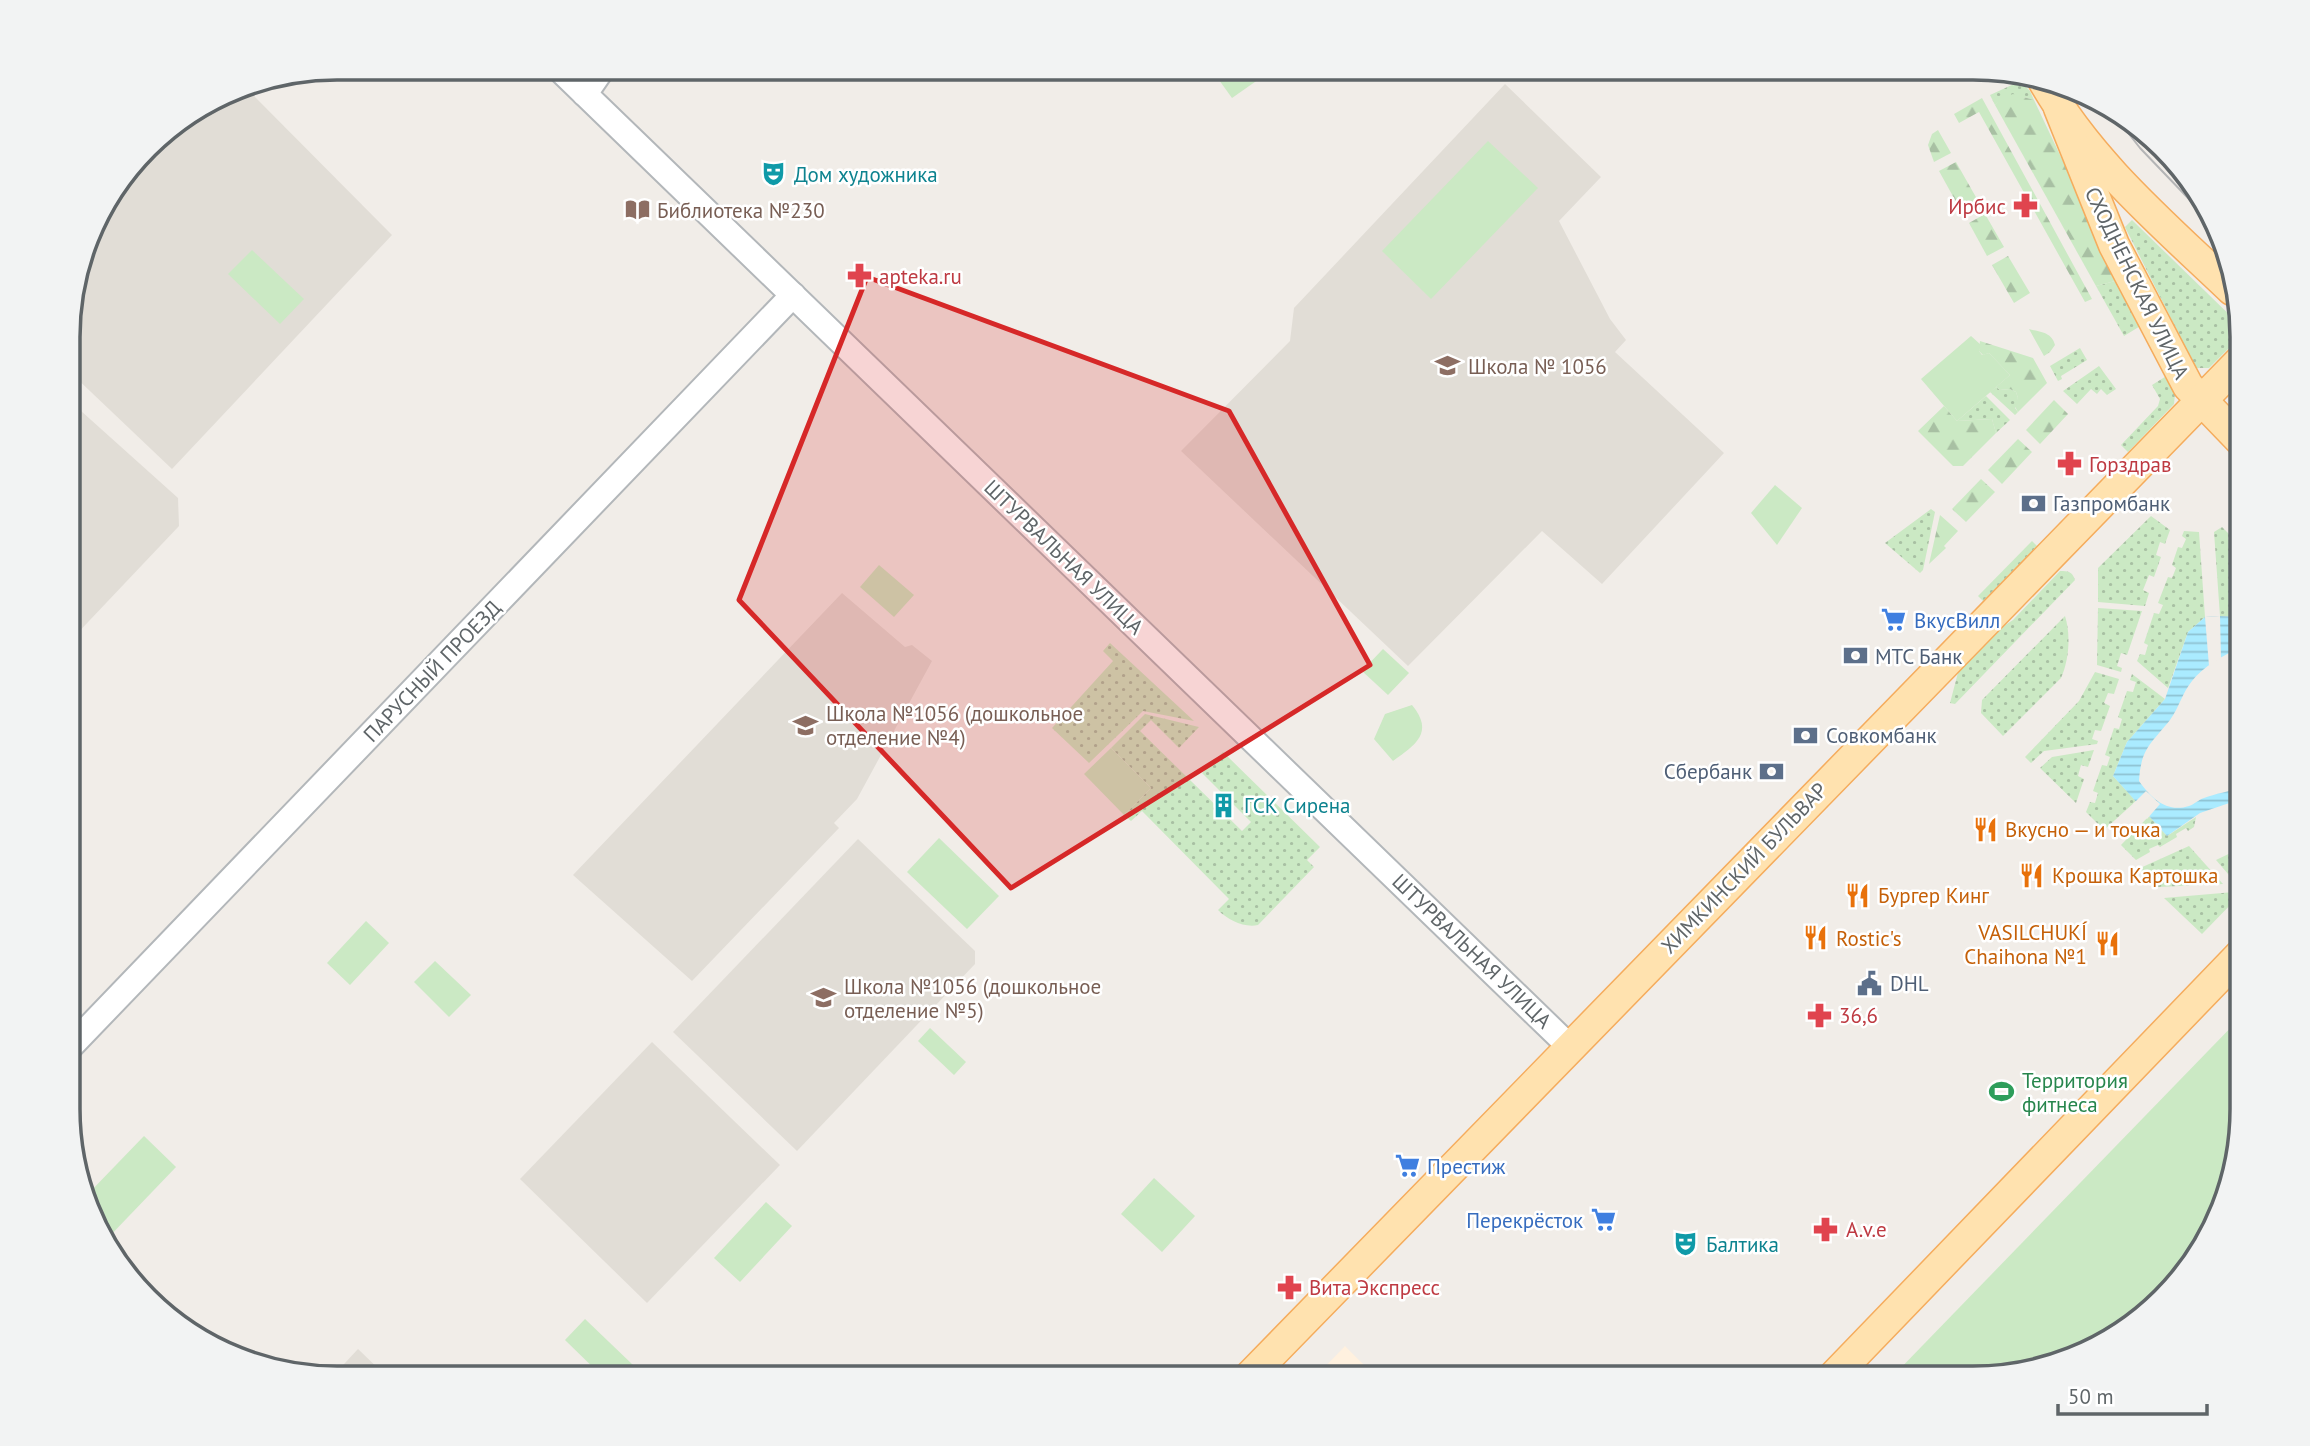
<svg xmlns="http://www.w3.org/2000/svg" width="2310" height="1446" font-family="'PT Sans',sans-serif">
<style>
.commercial{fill:#fff1df}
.education{fill:#e1ddd6}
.grass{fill:url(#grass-dots)}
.forest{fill:url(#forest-firs)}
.green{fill:#cbe9c4}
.water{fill:url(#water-rules)}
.pier{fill:#f1ede8}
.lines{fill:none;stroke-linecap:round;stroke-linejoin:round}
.minor-casing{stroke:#b3b7ba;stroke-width:28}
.major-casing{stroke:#f5ac5d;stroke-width:33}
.minor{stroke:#fff;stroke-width:24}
.major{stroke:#ffe2af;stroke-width:30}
.tram{stroke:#b4b5b6;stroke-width:2}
.marked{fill:#d62828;fill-opacity:0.2;stroke:#d62828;stroke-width:5;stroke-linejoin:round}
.labels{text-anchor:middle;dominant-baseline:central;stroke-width:5;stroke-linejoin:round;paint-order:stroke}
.culture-label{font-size:21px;fill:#0d838f;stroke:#fff;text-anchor:start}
.health-label{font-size:21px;fill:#be3a42;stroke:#fff;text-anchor:start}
.education-label{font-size:21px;fill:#785e54;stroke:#fff;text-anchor:start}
.street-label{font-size:21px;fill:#5f6568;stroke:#fff}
.service-label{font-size:21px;fill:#4e5e75;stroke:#fff;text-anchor:start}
.shop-label{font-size:21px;fill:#366cbe;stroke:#fff;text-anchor:start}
.food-label{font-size:21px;fill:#c56008;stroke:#fff;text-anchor:start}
.leisure-label{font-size:21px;fill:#27864d;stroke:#fff;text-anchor:start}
.rim{fill:none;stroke:#5f6568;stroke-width:3.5}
</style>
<defs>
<pattern id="grass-dots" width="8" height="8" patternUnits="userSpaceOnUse" patternTransform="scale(1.75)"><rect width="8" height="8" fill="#cbe9c4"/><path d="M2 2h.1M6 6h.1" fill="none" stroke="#a8c0a3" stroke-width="1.8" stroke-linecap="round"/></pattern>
<pattern id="forest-firs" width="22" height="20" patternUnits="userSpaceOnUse" patternTransform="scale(1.75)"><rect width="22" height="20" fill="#cbe9c4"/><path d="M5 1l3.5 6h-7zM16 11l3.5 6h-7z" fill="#a8c0a3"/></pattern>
<pattern id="water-rules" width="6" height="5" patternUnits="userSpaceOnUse" patternTransform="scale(1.75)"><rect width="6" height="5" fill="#aaebff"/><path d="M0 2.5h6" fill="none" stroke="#8ec2d2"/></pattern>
</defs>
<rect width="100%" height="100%" fill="#f1ede8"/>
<path class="commercial" d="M1345,1346L1360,1361L1377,1377H1315Z"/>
<g class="education">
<path d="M1505,84L1601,177L1559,221L1610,319L1626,340L1615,352L1724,453L1602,584L1542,531L1408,666L1181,451L1290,341L1294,308Z"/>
<path d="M245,87L392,235L172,469L71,373V303L96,218L160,135L235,89Z"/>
<path d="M71,402L178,498L179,526L71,640Z"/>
<path d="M842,593L905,647L912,645L932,661L857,799L834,823L839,828L692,981L573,875Z"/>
<path d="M858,839L975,951V964L797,1151L673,1032Z"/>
<path d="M652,1042L780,1165L647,1303L520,1179Z"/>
<path d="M358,1349L388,1378L332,1377Z"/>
</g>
<g class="grass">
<path d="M2014,84H2023L2030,91L2034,100C2020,95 2006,95 1995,105L1990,95Z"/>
<path d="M2132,220L2241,326V336L2209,368H2196L2125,227Z"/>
<path d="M2119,280L2142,325L2124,336L2096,286Z"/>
<path d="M2080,348L2087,360L2061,376L2062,379L2058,381L2050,366Z"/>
<path d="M2099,366L2116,389L2107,395L2101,389L2097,394L2091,389L2077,404L2063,391Z"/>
<path d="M2168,375L2175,394L2174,404L2128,452L2121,445L2158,406L2160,399L2152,385Z"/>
<path d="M1996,387L2000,390L2010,389L2016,392L2018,398L2015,408L2018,412L2015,415L1990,392Z"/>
<path d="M1986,396L2010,420L1996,433L1992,419L1957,421Z"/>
<path d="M1931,509L1935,512L1923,570L1920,573L1885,543Z"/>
<path d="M2151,516L2170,530L2165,544L2160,542L2156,555L2161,557L2154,577L2149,575L2143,590L2149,593L2145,606L2098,602V568Z"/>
<path d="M2222,527L2230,535L2228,539L2236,546L2238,544L2241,547V617L2220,616L2214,532Z"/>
<path d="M2184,531L2199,532L2205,617L2188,632L2168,688L2137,661L2140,654L2145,655L2148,645L2144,643L2154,613L2159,614L2163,605L2158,603L2168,577L2172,578L2176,568L2172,565L2178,547L2182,548L2186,539L2182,536Z"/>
<path d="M2032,541L2037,546L1983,601L1978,596Z"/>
<path d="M2060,571C2068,571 2072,571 2075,580L1955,704L1950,703L1960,665L1982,640L2013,620Z"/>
<path d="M2098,608L2142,611L2127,655L2121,653L2117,666L2122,668L2121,672L2097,665Z"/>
<path d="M2065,616C2071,635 2069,660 2061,678L2003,736L1981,713L1982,700Z"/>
<path d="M1110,643L1194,721L1143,711L1089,763L1052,728L1113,661L1103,651Z"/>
<path d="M2095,672L2119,679L2114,694L2108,693L2104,703L2110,706L2101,731L2095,730L2092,739L2098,741L2097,744L2044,751L2031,763L2025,757L2079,701Z"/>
<path d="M2132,674L2165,699L2127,742L2113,776L2136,801L2104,830L2086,812L2090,802L2095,803L2098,793L2093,791L2102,765L2107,766L2110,757L2105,755L2114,728L2119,729L2122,719L2118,717L2127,691L2133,692L2136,682L2130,680Z"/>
<path d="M1145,714L1199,727L1179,748L1151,720L1140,731L1242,831L1251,822L1202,773L1223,752L1320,847L1307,860L1314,867L1258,925C1244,928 1228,920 1218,910L1229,899L1142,811L1131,821L1124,815L1151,788L1111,748Z"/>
<path d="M2094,750L2088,767L2081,765L2078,776L2084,779L2076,803L2040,768L2052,757Z"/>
<path d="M2149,816L2167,836L2196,817L2194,827L2188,831L2186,828L2176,834L2177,837L2160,847L2158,845L2149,849L2150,852L2136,860L2121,845Z"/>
<path d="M2189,846L2223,884L2158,887L2138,869Z"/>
<path d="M2241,848V889L2216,860Z"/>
<path d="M2234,892L2238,897L2202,934L2164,898Z"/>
</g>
<g class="forest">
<path d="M2013,94L2034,100L2119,280L2096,286L1995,105L2002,98Z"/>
<path d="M1982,98L2092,299L2085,302L1979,112L1959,123L1954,114Z"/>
<path d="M1938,130L1951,153L1934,162L1928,145L1932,134Z"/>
<path d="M1956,162L1977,199L1960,209L1939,171Z"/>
<path d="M1985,214L2004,247L1987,256L1969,223Z"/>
<path d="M2008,256L2030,293L2014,303L1992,265Z"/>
<path d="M2029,329C2040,332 2052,332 2055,345L2050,352L2044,356Z"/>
<path d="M1980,341L2033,358L2047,383L2018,412L2014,405L2018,398L2016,392L2010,389L2000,390L1996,387L2010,375L1989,353L1983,355L1979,351Z"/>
<path d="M2054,400L2068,414L2040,444L2026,430Z"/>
<path d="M1944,406L1957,421L1992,419L1996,433L1963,466H1953L1918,431Z"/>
<path d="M2018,439L2032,452L2002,484L1988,470Z"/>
<path d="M1981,479L1995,492L1966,522L1952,509Z"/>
<path d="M1940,515L1958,531L1944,546L1946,548L1929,564Z"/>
</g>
<g class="green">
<path d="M1220,68H1270L1272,70L1232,98L1214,73Z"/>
<path d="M1488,141L1538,188L1431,299L1382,251Z"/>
<path d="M252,250L304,299L280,324L228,274Z"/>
<path d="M1971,336L1981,345L1979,351L1982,355L1989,353L2010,375L1957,421L1921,379Z"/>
<path d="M1775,485L1802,508L1777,545L1751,513Z"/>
<path d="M879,565L914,595L894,617L860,587Z"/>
<path d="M1383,649L1409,673L1388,695L1362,671Z"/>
<path d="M1412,705C1435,733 1415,745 1393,761L1374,739L1385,714Z"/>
<path d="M1111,748L1151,788L1124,815L1084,774Z"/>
<path d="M939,838L999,896L967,929L907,872Z"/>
<path d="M366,921L389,943L350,985L327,963Z"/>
<path d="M435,961L471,995L449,1017L414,982Z"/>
<path d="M2241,1017V1126L2228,1195L2197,1258L2107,1341L1990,1377H1892Z"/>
<path d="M930,1028L966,1062L954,1075L918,1041Z"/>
<path d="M144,1136L176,1167L105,1241L88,1194Z"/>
<path d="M1154,1178L1195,1216L1162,1252L1121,1214Z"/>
<path d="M766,1202L792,1226L740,1282L714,1258Z"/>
<path d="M585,1319L633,1365L621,1378H604L565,1340Z"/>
</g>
<path class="water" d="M2220,616L2241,617V648C2224,654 2203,667 2192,681C2182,693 2179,708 2170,720C2151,744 2141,748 2139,781C2152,799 2167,813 2189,806C2195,804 2198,800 2204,798C2215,794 2229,791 2241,788V799L2200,813L2167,836L2113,776L2127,742L2165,699L2188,632L2205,617Z"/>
<g class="pier">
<path d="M2220,616L2221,658L2209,666L2205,617Z"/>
<path d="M2146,791L2160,804L2147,819L2133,804Z"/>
</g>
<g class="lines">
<defs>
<g id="minor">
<path d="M558,68L1570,1047"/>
<path d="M585,94L603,68"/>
<path d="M71,1046L793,295"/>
</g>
<g id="major">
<path d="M2043,80C2090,163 2164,225 2232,290"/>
<path d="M2059,108L2114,245L2188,386L2241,441"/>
<path d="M1249,1377L2241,360"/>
<path d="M1833,1377L2241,954"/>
</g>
</defs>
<use href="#minor" class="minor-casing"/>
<use href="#major" class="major-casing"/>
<use href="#minor" class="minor"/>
<use href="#major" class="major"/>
<path class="tram" d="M2107,106L2140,148L2211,222"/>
</g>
<path class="marked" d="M867,277L1229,411L1370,665L1011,888L739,600Z"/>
<defs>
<symbol id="theatre-bare" viewBox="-9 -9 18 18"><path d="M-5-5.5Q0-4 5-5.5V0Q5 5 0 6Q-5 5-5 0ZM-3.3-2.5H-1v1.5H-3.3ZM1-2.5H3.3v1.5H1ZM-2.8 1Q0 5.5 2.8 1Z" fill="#0f9aa8" stroke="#fff" stroke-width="2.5" paint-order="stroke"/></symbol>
<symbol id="pharmacy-bare" viewBox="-9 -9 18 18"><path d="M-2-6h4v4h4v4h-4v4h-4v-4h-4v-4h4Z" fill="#e0444e" stroke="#fff" stroke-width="2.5" paint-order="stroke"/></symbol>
<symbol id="library-bare" viewBox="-9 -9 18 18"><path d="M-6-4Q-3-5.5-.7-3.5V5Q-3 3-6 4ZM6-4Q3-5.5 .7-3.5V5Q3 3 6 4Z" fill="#8d6e63" stroke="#fff" stroke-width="2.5" paint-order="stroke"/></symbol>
<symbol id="school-bare" viewBox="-9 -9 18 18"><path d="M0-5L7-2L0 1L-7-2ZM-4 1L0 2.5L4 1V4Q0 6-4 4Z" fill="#8d6e63" stroke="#fff" stroke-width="2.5" paint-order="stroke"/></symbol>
<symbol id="bank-bare" viewBox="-9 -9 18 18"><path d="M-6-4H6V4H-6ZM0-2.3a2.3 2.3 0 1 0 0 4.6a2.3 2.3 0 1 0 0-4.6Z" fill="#5c6f8a" stroke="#fff" stroke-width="2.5" paint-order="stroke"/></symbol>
<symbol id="supermarket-bare" viewBox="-9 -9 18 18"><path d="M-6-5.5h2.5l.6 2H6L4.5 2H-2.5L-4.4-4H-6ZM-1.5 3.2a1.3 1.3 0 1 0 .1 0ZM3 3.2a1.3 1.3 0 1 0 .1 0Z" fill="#3f7fe0" stroke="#fff" stroke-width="2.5" paint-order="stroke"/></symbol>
<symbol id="building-bare" viewBox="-9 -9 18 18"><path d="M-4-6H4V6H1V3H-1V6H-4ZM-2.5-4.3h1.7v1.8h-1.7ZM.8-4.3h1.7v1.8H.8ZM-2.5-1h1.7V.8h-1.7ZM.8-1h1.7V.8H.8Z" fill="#0f9aa8" stroke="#fff" stroke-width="2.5" paint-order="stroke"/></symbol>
<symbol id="restaurant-bare" viewBox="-9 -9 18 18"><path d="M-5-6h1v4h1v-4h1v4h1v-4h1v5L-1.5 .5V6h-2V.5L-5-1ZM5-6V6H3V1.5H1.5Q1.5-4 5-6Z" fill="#e8710a" stroke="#fff" stroke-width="2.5" paint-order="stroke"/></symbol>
<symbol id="civic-bare" viewBox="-9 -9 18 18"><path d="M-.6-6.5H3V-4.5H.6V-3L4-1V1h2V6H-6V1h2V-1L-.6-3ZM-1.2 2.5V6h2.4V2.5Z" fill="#5c6f8a" stroke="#fff" stroke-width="2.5" paint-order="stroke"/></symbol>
<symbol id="stadium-bare" viewBox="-9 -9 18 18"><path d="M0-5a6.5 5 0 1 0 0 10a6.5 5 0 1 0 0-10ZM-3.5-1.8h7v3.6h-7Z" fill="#2e9e5b" stroke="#fff" stroke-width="2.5" paint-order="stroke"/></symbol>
</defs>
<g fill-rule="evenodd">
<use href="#theatre-bare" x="756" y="156" width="35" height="35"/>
<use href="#pharmacy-bare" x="2008" y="188" width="35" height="35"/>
<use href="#library-bare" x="620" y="192" width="35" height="35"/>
<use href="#pharmacy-bare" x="842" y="258" width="35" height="35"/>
<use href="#school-bare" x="1430" y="348" width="35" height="35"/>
<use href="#pharmacy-bare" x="2052" y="446" width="35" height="35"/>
<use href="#bank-bare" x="2016" y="486" width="35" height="35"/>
<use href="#supermarket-bare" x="1876" y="602" width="35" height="35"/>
<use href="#bank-bare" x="1838" y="638" width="35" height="35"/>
<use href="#school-bare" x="788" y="708" width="35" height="35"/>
<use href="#bank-bare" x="1788" y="718" width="35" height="35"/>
<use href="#bank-bare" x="1754" y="754" width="35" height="35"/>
<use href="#building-bare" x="1206" y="788" width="35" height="35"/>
<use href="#restaurant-bare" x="1968" y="812" width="35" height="35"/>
<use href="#restaurant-bare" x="2014" y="858" width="35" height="35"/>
<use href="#restaurant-bare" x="1840" y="878" width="35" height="35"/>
<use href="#restaurant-bare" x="1798" y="920" width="35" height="35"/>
<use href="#restaurant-bare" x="2090" y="926" width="35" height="35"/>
<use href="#civic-bare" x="1852" y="966" width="35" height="35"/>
<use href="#school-bare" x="806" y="980" width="35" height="35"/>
<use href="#pharmacy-bare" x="1802" y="998" width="35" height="35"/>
<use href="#stadium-bare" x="1984" y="1074" width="35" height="35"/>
<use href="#supermarket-bare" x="1390" y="1148" width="35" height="35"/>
<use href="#supermarket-bare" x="1586" y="1202" width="35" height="35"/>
<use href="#pharmacy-bare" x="1808" y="1212" width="35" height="35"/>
<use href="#theatre-bare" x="1668" y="1226" width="35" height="35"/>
<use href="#pharmacy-bare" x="1272" y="1270" width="35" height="35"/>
</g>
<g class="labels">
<g class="culture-label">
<text x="794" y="174">Дом художника</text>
<text x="1244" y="805">ГСК Сирена</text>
<text x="1706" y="1244">Балтика</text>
</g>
<g class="health-label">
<text x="2006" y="206" text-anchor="end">Ирбис</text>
<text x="879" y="276">apteka.ru</text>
<text x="2089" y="464">Горздрав</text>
<text x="1839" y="1015">36,6</text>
<text x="1846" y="1229">A.v.e</text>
<text x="1309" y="1287">Вита Экспресс</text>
</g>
<g class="education-label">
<text x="657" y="210">Библиотека №230</text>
<text x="1468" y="366">Школа № 1056</text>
<text x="826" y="713">Школа №1056 (дошкольное<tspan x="826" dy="24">отделение №4)</tspan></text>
<text x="844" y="986">Школа №1056 (дошкольное<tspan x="844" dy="24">отделение №5)</tspan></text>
</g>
<g class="street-label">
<text transform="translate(2137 283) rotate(64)">СХОДНЕНСКАЯ УЛИЦА</text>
<text transform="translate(1064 557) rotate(44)">ШТУРВАЛЬНАЯ УЛИЦА</text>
<text transform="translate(432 671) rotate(-46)">ПАРУСНЫЙ ПРОЕЗД</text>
<text transform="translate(1744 868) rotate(-46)">ХИМКИНСКИЙ БУЛЬВАР</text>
<text transform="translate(1472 951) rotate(44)">ШТУРВАЛЬНАЯ УЛИЦА</text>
</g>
<g class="service-label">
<text x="2053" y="503">Газпромбанк</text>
<text x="1875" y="656">МТС Банк</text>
<text x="1826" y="735">Совкомбанк</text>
<text x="1752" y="771" text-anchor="end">Сбербанк</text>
<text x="1890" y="983">DHL</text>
</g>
<g class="shop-label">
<text x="1914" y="620">ВкусВилл</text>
<text x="1427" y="1166">Престиж</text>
<text x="1583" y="1220" text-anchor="end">Перекрёсток</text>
</g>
<g class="food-label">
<text x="2005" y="829">Вкусно — и точка</text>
<text x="2052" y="875">Крошка Картошка</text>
<text x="1878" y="895">Бургер Кинг</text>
<text x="2087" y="932" text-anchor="end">VASILCHUKÍ<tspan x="2087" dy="24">Chaihona №1</tspan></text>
<text x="1836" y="938">Rostic's</text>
</g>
<g class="leisure-label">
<text x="2022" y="1080">Территория<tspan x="2022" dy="24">фитнеса</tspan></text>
</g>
</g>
<path d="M0 0H2310V1446H0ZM337 80H1973A257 257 0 0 1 2230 337V1109A257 257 0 0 1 1973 1366H337A257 257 0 0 1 80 1109V337A257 257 0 0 1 337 80Z" fill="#f2f3f3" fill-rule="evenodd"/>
<path class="rim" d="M337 80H1973A257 257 0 0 1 2230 337V1109A257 257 0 0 1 1973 1366H337A257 257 0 0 1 80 1109V337A257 257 0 0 1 337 80Z"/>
<path d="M2058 1404v10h149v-10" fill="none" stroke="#5f6568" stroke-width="3.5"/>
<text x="2068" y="1404" font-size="21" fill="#5f6568" stroke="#ffffff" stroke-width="5" paint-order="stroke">50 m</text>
</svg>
